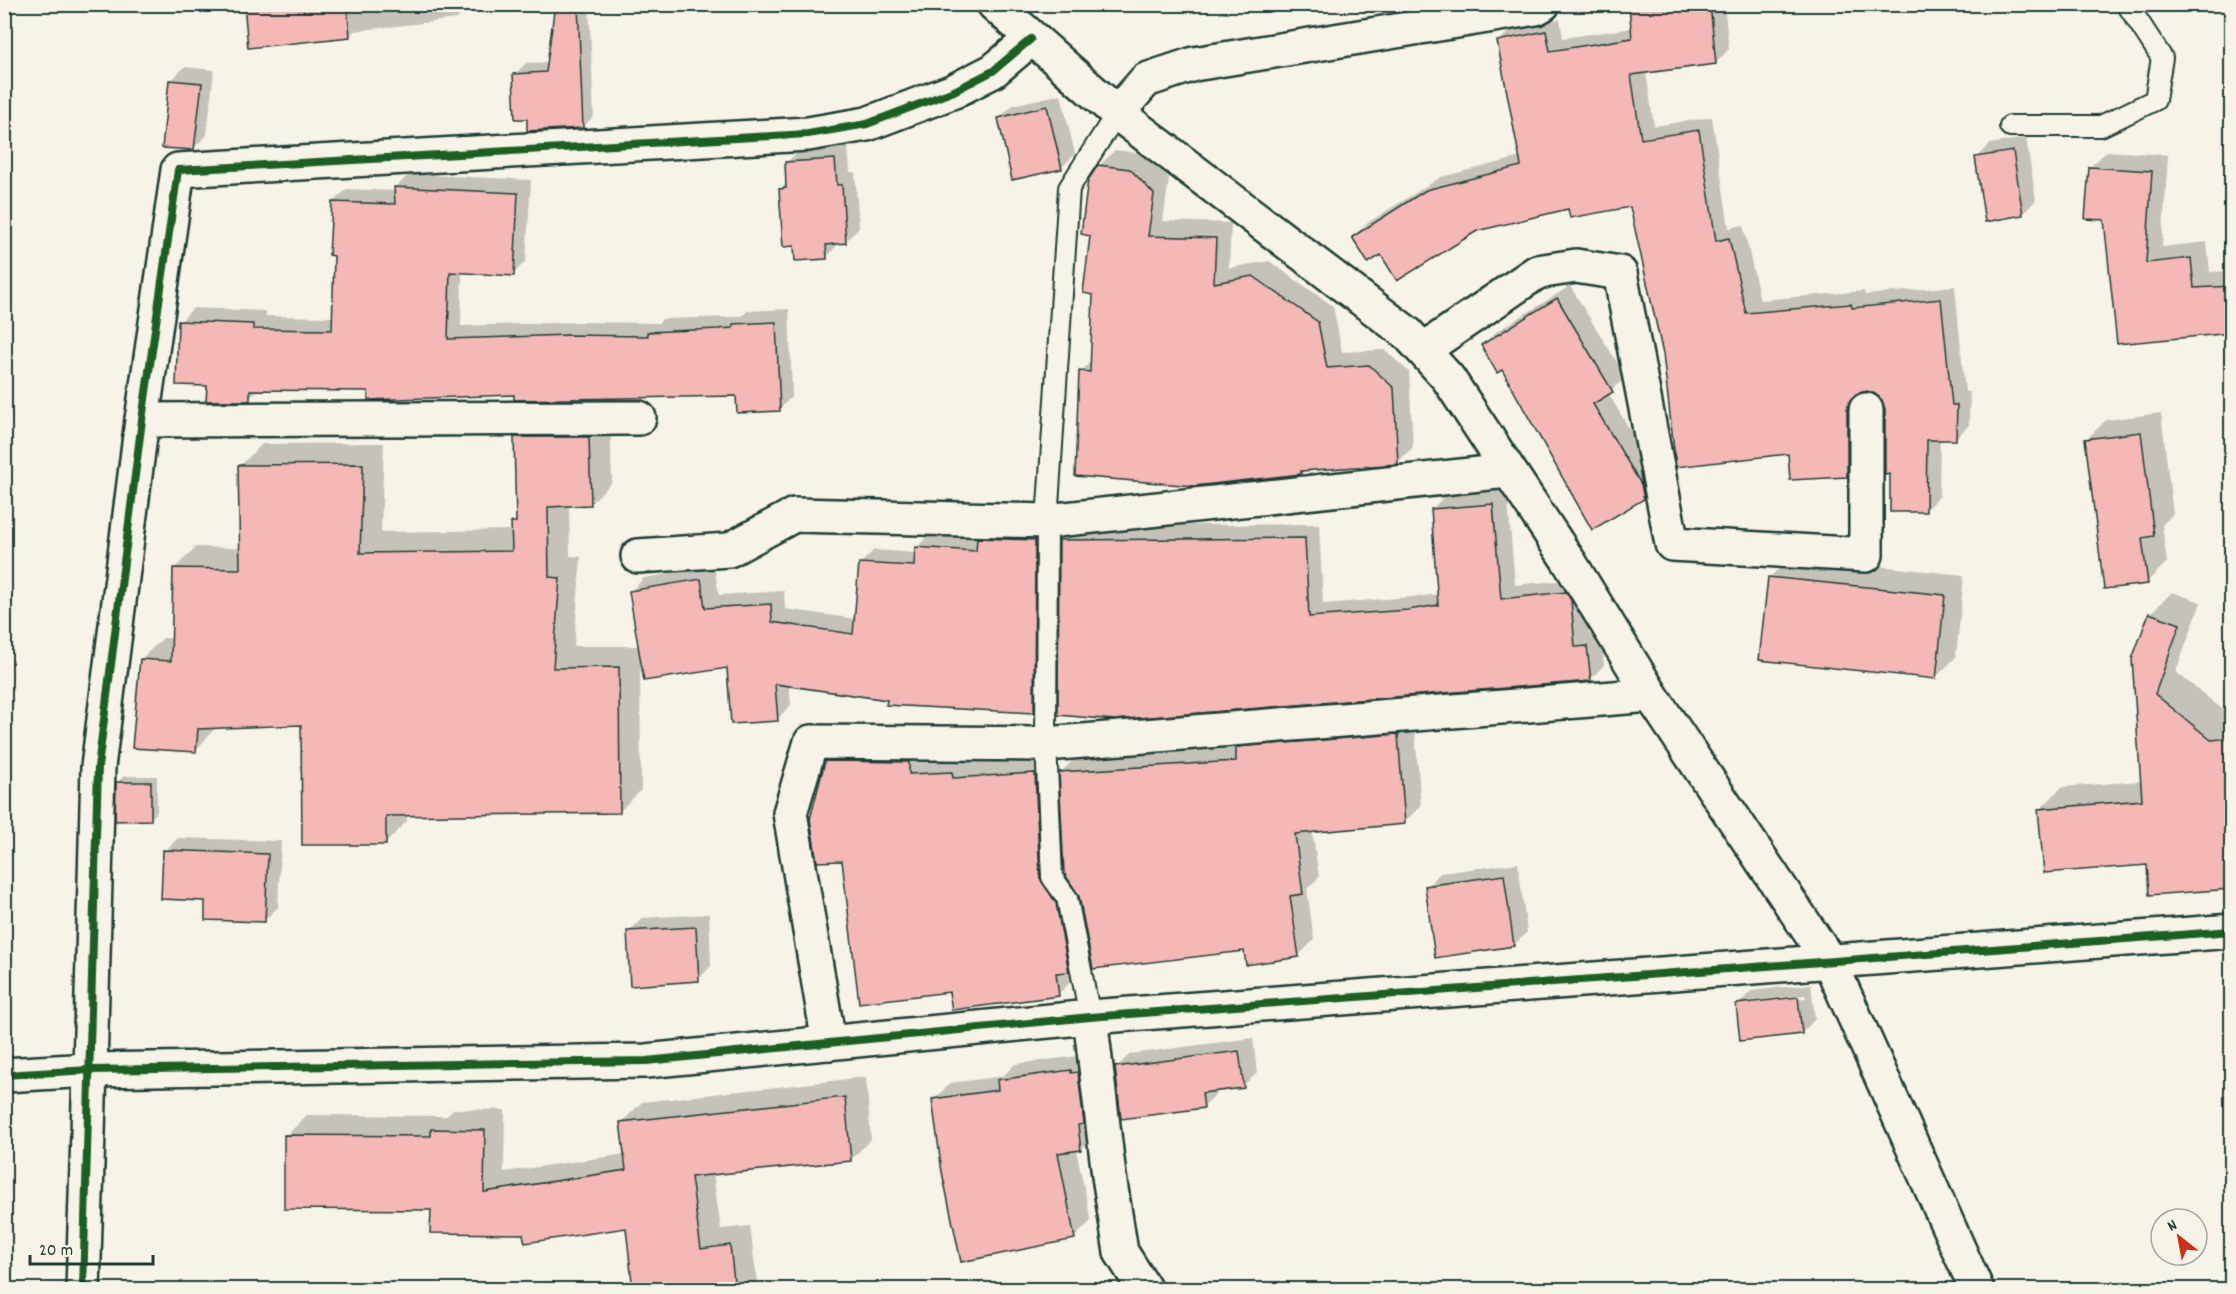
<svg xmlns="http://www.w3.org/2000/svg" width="2236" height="1294" font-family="Dekko,sans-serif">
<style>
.shadow{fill:#0003;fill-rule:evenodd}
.building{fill:#f4b8b7;stroke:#1f3d34;stroke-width:1.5}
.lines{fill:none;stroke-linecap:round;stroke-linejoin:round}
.lane-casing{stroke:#1f3d34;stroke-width:24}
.street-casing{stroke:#1f3d34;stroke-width:38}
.secondary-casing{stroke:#1f3d34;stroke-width:38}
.lane{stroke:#f7f3e8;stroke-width:20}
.street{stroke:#f7f3e8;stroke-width:33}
.secondary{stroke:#f7f3e8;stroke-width:33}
.cycleway-casing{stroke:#f7f3e8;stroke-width:11}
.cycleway{stroke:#1b5e20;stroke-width:8}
</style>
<rect width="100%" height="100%" fill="#f7f3e8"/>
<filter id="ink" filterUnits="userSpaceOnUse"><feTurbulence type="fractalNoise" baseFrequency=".0167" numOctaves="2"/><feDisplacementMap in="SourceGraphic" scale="12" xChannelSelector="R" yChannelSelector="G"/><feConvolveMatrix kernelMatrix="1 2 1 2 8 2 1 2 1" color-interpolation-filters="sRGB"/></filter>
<g filter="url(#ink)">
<g class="shadow">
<path d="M246,4H470V5L457,19L354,31L350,36Z"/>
<path d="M556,4H589L594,116L583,127L528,117L515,74L526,63L549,62Z"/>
<path d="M1634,4H1724L1729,49L1716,63L1646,72L1654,126L1712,117L1729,228L1743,225L1760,300L1864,291L1865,295L1955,286L1965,392H1970L1969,425L1956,438L1940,439L1939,497L1925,510L1892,473L1886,409L1883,399L1876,392L1861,391L1860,462L1847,475L1789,452L1665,354L1632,205L1569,208L1381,253L1353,237L1367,223L1441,177L1521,157L1499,41L1513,28L1560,19L1563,38L1633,28L1630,8Z"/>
<path d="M2196,4H2232V11L2196,13Z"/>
<path d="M184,67L214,70L207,135L193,149L171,81Z"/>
<path d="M1061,94L1075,154L1061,168L999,118L1013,105Z"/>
<path d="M2026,138L2036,200L2023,214L1977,158L1990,144Z"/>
<path d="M848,146L850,172H855L859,228L845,242H840L826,258L796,245L780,190L788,182L786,163L800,149Z"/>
<path d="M1115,150L1146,154L1169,178L1163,221L1231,223L1229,268L1269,261L1333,306L1342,352L1385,350L1409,372L1413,447L1397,463L1305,469L1301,473L1081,372L1092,360L1099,166Z"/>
<path d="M2107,151L2168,155L2162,247L2207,242L2210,272L2232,271V383L2225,384L2223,332L2119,342L2106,219L2090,167Z"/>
<path d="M409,174L531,180L526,261L513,274L462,271L461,326L581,322L659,323L662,319L732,317L743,315L747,311L789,309L792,396L779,410L737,394L260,388L249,399L209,385L180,322L193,308L266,311V316L333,317V202L347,189L396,191V187Z"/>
<path d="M1570,286L1626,377L1608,393L1654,470L1657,484L1643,498L1502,368L1483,345L1496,332Z"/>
<path d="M2161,413L2173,514L2162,525L2167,562L2147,582L2086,440L2106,420Z"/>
<path d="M538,416H610L612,482L590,504H569L570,556L581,557L574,646H639L631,591L644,578L714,566L719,595L784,591L785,609L856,619L860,564L874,550L916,553L917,547L930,534L980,537L992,525L1047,526V698L1034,712L888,699L789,684L791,705L777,719L729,666L640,661L641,790L619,812L407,814V821L386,843L302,724L217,726L195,751L141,659L163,638H173L174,569L196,547L241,548L240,466L262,444L384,443L381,532L513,530L512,523L518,518L516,438Z"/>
<path d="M1507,490L1515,585L1580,579L1585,585L1589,634L1601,632L1604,665L1590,680L1115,718L1060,541L1075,526L1319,524L1323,604L1423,596L1438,594L1432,509L1446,495Z"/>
<path d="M1790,557L1964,575L1956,657L1936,677L1770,577Z"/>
<path d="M2172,592L2201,602L2176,672L2232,717V887L2148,863L2040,809L2062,787L2142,781L2150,614Z"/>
<path d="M1414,719L1421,806L1404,822L1312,830L1319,877L1307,889L1314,940L1298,956L1080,895L1073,884L1086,952L1076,977L1058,994L951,990L843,860L826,762L844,744L969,755L970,761L1052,756L1057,859L1065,873L1061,772L1077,756L1239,747L1254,732Z"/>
<path d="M124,776H157V812L151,819L118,782Z"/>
<path d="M178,838L281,841L278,907L265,920L207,899L165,851Z"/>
<path d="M1518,863L1527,932L1514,945L1427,887L1440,873Z"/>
<path d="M709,914L711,966L698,980L629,932L642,918Z"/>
<path d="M1811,984L1815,1019L1802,1033L1738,1005L1751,991ZM1805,995L1806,998L1750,1004V1001Z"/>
<path d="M1253,1038L1257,1073L1243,1086L1216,1090L1217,1093L1203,1107L1116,1068L1130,1054Z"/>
<path d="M1087,1055L1097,1132L1081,1149H1076L1091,1221L1075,1237L934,1100L950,1083L1003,1076L1015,1064Z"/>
<path d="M866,1077L871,1139L851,1160L713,1174L721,1229L750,1226L758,1290H632L635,1287L627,1226L525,1232L432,1209L286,1136L307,1115L447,1116L453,1109L505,1110L504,1172L625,1154L621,1123L642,1102Z"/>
</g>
<g class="building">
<path d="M244,4H347L350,37L248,48Z"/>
<path d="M555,4H578L583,128L527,131V119H515L513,74L546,72Z"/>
<path d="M1649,4H1710L1716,64L1631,75L1641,139L1699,130L1716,241L1729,238L1746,313L1851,304L1852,308L1941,299L1952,405H1957L1956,440H1927L1926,512H1890V474L1885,475V409L1882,400L1875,394L1867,391L1856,394L1850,400L1847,409V477L1790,480L1788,454L1676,467L1663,354L1630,207L1570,218L1568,209L1477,231L1397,281L1381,255L1368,263L1352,237L1426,190L1521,166L1497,41L1546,31L1550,51L1632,38L1629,7Z"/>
<path d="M169,80L202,83L194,150L162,148Z"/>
<path d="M1047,106L1062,169L1012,180L998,118Z"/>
<path d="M2013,151L2023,215L1985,222L1975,157Z"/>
<path d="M835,159L837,185H842L846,243L826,245L827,259L795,261L794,246L783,247L779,189L786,188L785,162Z"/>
<path d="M1098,165L1130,169L1154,194L1148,236L1216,238L1214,283L1253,276L1318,322L1327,368L1369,365L1394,388L1398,464L1301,471V474L1194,486L1075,476L1079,371L1090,372L1093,295L1083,293L1090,236L1081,234L1088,180Z"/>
<path d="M2089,167L2152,171L2146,263L2191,258L2194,288L2232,286V333L2117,344L2104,220L2085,219Z"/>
<path d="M394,187L518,193L514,276L450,272L448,339L567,335L648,336L647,332L718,329L733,328V324L776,322L780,411L737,413L736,396L514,400V395L368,400V391L250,390V401H206L207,386L176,385L178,321L253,324V329L332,330L334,256L329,255L332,202L395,204Z"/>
<path d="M1557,298L1613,392L1593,404L1641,484L1644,499L1592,530L1502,370L1497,373L1481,345Z"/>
<path d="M2141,432L2154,536L2142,538L2148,584L2104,589L2085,439Z"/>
<path d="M514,437H589L591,505L548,507L549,577L560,578L553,668L619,667L620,813L386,816V845H302L301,725L198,729L196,752L132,748L140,659L171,661L173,568L240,569L238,465L363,464L360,553L512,551L511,522H516Z"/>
<path d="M1493,504L1501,599L1566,592L1571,600L1575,647L1587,646L1591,681L1115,720L1058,715L1059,540L1305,538L1309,617L1408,610L1438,605L1431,509Z"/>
<path d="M977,538L1035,540L1034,713L886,705L887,700L775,684L778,721L731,724L727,668L644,681L629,591L701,579L705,608L771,604L772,622L853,634L859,563L914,566L915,547L976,551Z"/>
<path d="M1768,577L1945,595L1936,679L1759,660Z"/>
<path d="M2149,613L2180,624L2155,694L2211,740L2232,738V889L2149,895L2147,865L2044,873L2038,809L2142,800L2132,659Z"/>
<path d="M1398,734L1405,824L1295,834L1303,894L1290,896L1299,957L1246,965L1244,951L1093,969L1079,896L1064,873L1059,772L1236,761V747Z"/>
<path d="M825,761L909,762V774L952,772L953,778L1035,773L1040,878L1056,903L1069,972L1056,973L1059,996L952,1010L949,992L859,1003L842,861L817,862L810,819Z"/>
<path d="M116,782H151V820L115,821Z"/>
<path d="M163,850L268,854L265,922L205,920V901L161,899Z"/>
<path d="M1504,875L1514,946L1435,958L1425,886Z"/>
<path d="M696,927L699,981L630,986L627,931Z"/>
<path d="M1798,997L1802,1034L1740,1041L1736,1004Z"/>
<path d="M1239,1051L1244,1088L1202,1093L1204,1108L1121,1119L1115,1067Z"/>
<path d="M1071,1070V1073L1078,1072L1084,1124L1078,1125L1081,1150L1058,1153L1075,1239L961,1262L942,1172L932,1099L998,1090L997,1080Z"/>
<path d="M845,1097L851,1161L691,1177L701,1249L730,1245L735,1290H633L626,1228L525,1243L523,1234L430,1233L431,1210L284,1209V1135L431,1136V1129L485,1130L484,1192L626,1170L620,1122Z"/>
</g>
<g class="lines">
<defs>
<g id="lane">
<path d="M2010,126H2101L2155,100L2162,58L2127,4"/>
<path d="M1090,1017L1067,898L1052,877L1046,744L1047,521L1069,188L1117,113"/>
</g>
<g id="street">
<path d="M994,4L1117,113L1408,334L1448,378L1570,563L1651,695L1830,962"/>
<path d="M1117,113L1146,80L1194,64L1536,8L1543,4"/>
<path d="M1423,350L1537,272L1576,266L1620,273L1672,544L1866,555V410"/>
<path d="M142,420L639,418"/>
<path d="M638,556L729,550L794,515L1047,521L1507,471"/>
<path d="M1090,1017L1109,1176L1121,1252L1145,1290"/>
<path d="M829,1043L790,813L811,742L1046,744L1651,695"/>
<path d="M90,1070L98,767L142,420L178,170L808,134L867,124L954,91L993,71L1031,39"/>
</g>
<g id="secondary">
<path d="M1830,962L1977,1290"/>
<path d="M4,1075L90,1070L646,1061L1090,1017L2232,931"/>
<path d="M83,1290L90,1070"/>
</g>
</defs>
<use href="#lane" class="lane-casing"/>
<use href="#street" class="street-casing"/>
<use href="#secondary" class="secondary-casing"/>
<use href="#lane" class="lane"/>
<use href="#street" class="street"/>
<use href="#secondary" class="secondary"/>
<defs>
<g id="cycleway">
<path d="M4,1075L90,1070L646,1061L1090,1017L2232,931"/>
<path d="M83,1290L98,767L142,420L178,170L808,134L867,124L954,91L993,71L1031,39"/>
</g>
</defs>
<use href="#cycleway" class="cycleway-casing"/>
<use href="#cycleway" class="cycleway"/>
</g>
</g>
<rect width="2236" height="1294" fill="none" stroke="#f7f3e8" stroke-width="24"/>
<rect x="12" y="12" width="2212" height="1270" fill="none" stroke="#1f3d34" stroke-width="2" filter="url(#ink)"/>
<g transform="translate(2179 1237) rotate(329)"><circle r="28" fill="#f7f3e8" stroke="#a1aaa0" stroke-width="1.5"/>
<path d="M0-4.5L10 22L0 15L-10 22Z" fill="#c8321e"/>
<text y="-9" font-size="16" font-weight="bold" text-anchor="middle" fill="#1f3d34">N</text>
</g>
<path d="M30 1255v9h123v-9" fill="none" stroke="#1f3d34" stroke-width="3"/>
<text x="39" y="1255" font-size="18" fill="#1f3d34" stroke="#f7f3e8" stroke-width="4.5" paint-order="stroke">20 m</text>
</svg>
